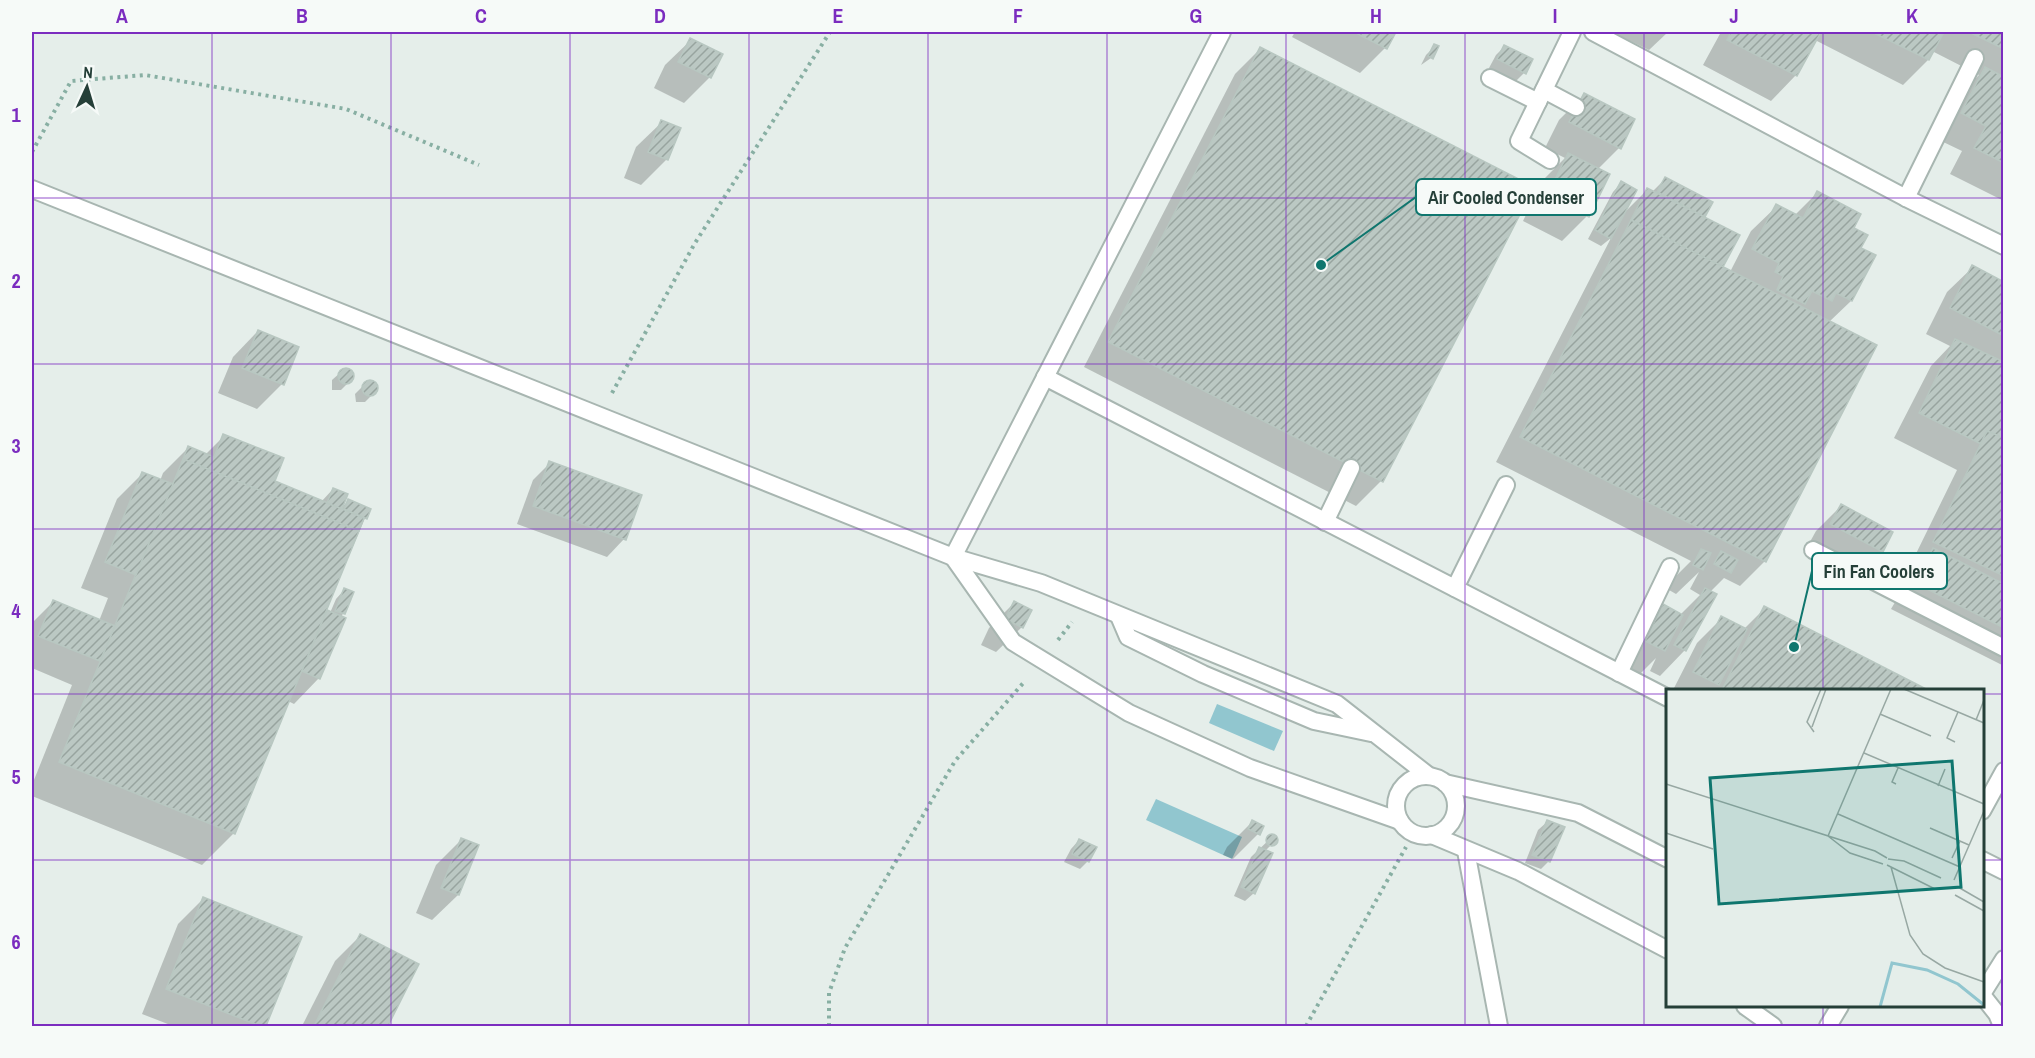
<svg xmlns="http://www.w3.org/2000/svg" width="2035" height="1058" font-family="'Archivo Narrow',sans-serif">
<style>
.water{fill:#91c6cf}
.shadow{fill:#0003}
.building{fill:url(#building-hatch);stroke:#b8c7c1;stroke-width:1.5}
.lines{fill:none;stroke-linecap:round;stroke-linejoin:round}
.lane-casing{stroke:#a8b6b1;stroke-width:20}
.path{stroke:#88afa3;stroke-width:4;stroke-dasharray:3 4.5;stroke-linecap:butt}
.lane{stroke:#fff;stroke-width:16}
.grid{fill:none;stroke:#7b2cbf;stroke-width:1.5;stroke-opacity:0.55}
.inset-river{fill:none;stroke:#91c6cf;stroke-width:3}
.inset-road{fill:none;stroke:#98a8a3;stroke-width:1.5}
.view{fill:#0f766e;fill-opacity:0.15;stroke:#0f766e;stroke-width:3}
.inset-edge{fill:none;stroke:#253f38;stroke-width:3}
.leader{fill:none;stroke:#0f766e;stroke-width:2}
.callout-dot{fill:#0f766e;stroke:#f6faf8;stroke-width:2}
.callout{fill:#f6faf8;stroke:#0f766e;stroke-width:2}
.callout-label{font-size:18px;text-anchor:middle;font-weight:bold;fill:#253f38}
.neatline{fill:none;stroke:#7b2cbf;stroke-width:2}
.grid-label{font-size:20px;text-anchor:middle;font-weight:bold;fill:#7b2cbf}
</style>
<defs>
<pattern id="building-hatch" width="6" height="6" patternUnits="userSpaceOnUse" patternTransform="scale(1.5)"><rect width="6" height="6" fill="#bbc8c3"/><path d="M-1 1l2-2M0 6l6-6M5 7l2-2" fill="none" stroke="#98a49f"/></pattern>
</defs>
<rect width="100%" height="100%" fill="#e5eeea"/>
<g class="water">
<path d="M1217,704L1283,731L1274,751L1209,723Z"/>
<path d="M1156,799L1242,837L1232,859L1146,820Z"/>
</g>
<g class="shadow">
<path d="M1295,32H1394L1385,48L1360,73L1292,37Z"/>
<path d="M1612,32H1668L1649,50Z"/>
<path d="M1721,32H2004V201L1950,174L1962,151L1937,139L1960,94L1979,75L1932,51L1928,60L1903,85L1815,40L1796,75L1771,101L1703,65Z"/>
<path d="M691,40L721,55L709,78L684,103L654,88L665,65Z"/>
<path d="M1435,46L1431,58L1421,65L1426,55Z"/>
<path d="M1504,47L1524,73L1516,81L1489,68L1496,55Z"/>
<path d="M1260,49L1532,188L1381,481L1356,506L1084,367L1235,74Z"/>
<path d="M1584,95L1619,148L1597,170L1587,216L1562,241L1523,221L1543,180L1565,158L1545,148L1559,120Z"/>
<path d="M662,122L667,159L641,185L624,178L636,147Z"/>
<path d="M1665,179L1711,202L1703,217L1721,267L1730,272L1751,231L1777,206L1795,215L1817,193L1852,229L1859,248L1874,256L1851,301L1829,322L1765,561L1740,586L1724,578L1710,592L1685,650L1660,676L1650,671L1656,658L1639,675L1620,666L1638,631L1663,606L1680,615L1700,595L1690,589L1699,572L1676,594L1669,590L1676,576L1691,561L1496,462L1611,238L1601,246L1588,239L1613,192L1621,183L1623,214L1648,189L1652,192Z"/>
<path d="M1973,267L2004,283V357L1999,362V437L2004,440V666L1891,609L1914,570L1909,568L1957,470L1894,438L1931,366L1950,346L1926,334L1947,292Z"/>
<path d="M258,331L282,384L257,409L218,393L233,357Z"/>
<path d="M348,370L351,372L350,381L341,390H332V380L341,372Z"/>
<path d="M367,382L373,383L376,389L374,393L365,402H356L355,394Z"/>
<path d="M224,436L273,482L321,502L333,489L342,507L348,501L369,509L323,616L327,612L330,613L336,599L344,590L343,613L319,678L294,704L288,701L234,833L202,865L32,796V785L72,685L32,668V623L53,602L99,621L108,598L81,588L117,499L142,474L160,481L163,473L188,448L205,455Z"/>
<path d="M550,463L624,539L607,557L517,524L533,480Z"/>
<path d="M1841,506L1882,551L1857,576L1806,549L1816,531Z"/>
<path d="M1014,603L1030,610L1022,627L996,652L981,645L989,628Z"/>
<path d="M1765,608L1925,690H1673L1697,643L1722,618L1744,629Z"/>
<path d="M1252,822L1258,834L1233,859L1223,855L1227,847Z"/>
<path d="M1547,822L1549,861L1541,869L1525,863L1538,830Z"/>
<path d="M1273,836L1276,840L1265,851L1254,893L1245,901L1234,896L1251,857Z"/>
<path d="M461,840L477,846L458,895L432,920L416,913L436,865Z"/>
<path d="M1079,840L1088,861L1080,869L1064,862L1071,849Z"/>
<path d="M203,899L300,938L265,1026H173L142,1014L178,924Z"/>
<path d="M360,936L417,965L387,1026H302L335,961Z"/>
</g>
<g class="building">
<path d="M1354,32H1396L1387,49Z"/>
<path d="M1731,32H1821L1797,76L1727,40Z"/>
<path d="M1872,32H1944L1929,60Z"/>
<path d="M1969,32H2004V49Z"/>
<path d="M690,38L723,54L711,78L678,62Z"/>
<path d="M1434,44L1439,46L1433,59L1428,56Z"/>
<path d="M1504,45L1533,59L1526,74L1497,59Z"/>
<path d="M1260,47L1534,187L1383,482L1108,342Z"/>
<path d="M1985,67L2004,77V163L1974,148L1986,126L1961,113Z"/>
<path d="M1584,93L1635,119L1621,149L1569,122Z"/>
<path d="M661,120L681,128L668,160L648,152Z"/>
<path d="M1568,153L1610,174L1589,217L1547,196Z"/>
<path d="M1665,177L1713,202L1705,217L1657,192Z"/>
<path d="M1621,181L1637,190L1611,239L1595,230Z"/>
<path d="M1647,188L1740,235L1723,267L1631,220Z"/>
<path d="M1817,191L1861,214L1854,228L1868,235L1861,248L1876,255L1852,301L1836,293L1832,301L1812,291L1805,304L1777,290L1783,276L1775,272L1779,263L1752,249L1776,204L1803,218Z"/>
<path d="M1631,220L1877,345L1766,562L1520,437Z"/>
<path d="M1972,265L2004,282V336L1950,308Z"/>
<path d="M258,330L299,347L284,385L242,368Z"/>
<path d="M1955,339L2004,362V431L2001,437L1987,431L1981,444L1919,413Z"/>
<circle cx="346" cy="376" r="8"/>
<circle cx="370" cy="388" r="8"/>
<path d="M1987,431L2004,438V576L1933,542Z"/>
<path d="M223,434L284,458L275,481L364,518L359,531L183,459L188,446L214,457Z"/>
<path d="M183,459L359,531L235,834L59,762Z"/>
<path d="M549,461L642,495L626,540L533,506Z"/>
<path d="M142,472L173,484L136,575L105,562Z"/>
<path d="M333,488L348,494L342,509L327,503Z"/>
<path d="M348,499L371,509L367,519L344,509Z"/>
<path d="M1841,504L1893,532L1883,552L1830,524Z"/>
<path d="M1933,548L2004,584V628L1915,583Z"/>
<path d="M1701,549L1711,553L1703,570L1693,565Z"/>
<path d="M1721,551L1738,560L1731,573L1714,564Z"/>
<path d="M344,588L354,592L345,614L335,611Z"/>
<path d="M1705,588L1717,594L1686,651L1674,645Z"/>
<path d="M53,600L115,626L100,661L38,636Z"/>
<path d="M1014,601L1032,610L1023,628L1005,619Z"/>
<path d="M1663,604L1683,615L1665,651L1645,641Z"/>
<path d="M1764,606L1928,690H1728L1723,688Z"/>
<path d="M327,610L346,618L320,679L302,671Z"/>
<path d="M1721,616L1747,629L1719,685L1693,672Z"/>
<path d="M1252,820L1264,826L1260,835L1248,829Z"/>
<path d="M1547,820L1565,827L1550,862L1532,855Z"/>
<circle cx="1272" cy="840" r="6"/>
<path d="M461,838L479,845L459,895L441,888Z"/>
<path d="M1079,839L1097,847L1089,862L1072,854Z"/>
<path d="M1259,847L1273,853L1255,894L1241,887Z"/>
<path d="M203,897L302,937L266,1026H260L166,989Z"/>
<path d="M360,934L419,964L388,1026H314Z"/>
</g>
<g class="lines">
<defs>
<g id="lane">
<path d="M1593,32L1906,198L2004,246"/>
<path d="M1490,78L1538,102"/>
<path d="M1544,90L1576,107"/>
<path d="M1550,160L1519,141L1572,32"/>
<path d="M32,189L953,557L1041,583L1337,704L1429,776"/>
<path d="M1906,198L1975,58"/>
<path d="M1045,377L1668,698"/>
<path d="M1325,522L1351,468"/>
<path d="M1813,550L2004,648"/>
<path d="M953,557L1222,32"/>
<path d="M953,557L1013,642L1129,713L1250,768L1400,821"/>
<path d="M1455,588L1506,485"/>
<path d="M1119,616L1128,637L1203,674L1314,721L1371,733"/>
<path d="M1619,673L1670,567"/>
<circle cx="1426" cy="806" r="30"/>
<path d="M1445,783L1578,813L1668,859"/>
<path d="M1982,811L2004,771"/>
<path d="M1432,835L1518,871L1668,950"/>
<path d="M1466,851L1499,1026"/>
<path d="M1982,860L2004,871"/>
<path d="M1982,994L2004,959"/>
<path d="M1982,995L1997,1014L2002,1026"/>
<path d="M1745,1006L1773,1026"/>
<path d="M1828,1026L1840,1006"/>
</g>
</defs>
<use href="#lane" class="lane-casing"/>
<g class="path">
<path d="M32,152L71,81L145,75L346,109L479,165"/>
<path d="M612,393L695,243L830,32"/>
<path d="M1058,640L1072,622"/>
<path d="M829,1026V993L845,948L955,761L1025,681"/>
<path d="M1306,1026L1406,847"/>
</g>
<use href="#lane" class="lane"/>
</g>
<path class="grid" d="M212,32V1026M391,32V1026M570,32V1026M749,32V1026M928,32V1026M1107,32V1026M1286,32V1026M1465,32V1026M1644,32V1026M1823,32V690M32,198H2004M32,364H2004M32,529H2004M32,694H1668M1982,694H2004M32,860H1668M1982,860H2004M1823,1006V1026"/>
<g transform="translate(1666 689)">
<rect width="318" height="318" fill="#e5eeea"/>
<path class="inset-river" d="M214,318L226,274L261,281L292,295L318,316"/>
<path class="inset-road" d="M238,0L318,34M214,25L265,47M310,31L318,11M146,38L160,0M148,43L141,33L155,0M289,53L281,49L292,23M198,64L318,115M0,95L209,162L221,169M230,95L226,93L232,79M272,97L279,80M172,125L294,178M264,139L303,156M0,144L47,160M162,147L225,0M162,147L184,164L217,175M286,169L294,152M222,170L238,172L275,189M221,176L269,200M225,178L244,246L257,265L279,279L318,293M288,191L318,122M292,198L318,213M289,206L318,222"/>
<path class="view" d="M286,72L295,198L53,215L44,89Z"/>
<rect width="318" height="318" class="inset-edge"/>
</g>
<path class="leader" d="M1321 265L1416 197M1794 647L1812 571"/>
<g class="callout-dot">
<circle cx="1321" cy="265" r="6"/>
<circle cx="1794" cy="647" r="6"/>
</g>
<g class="callout">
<rect x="1416" y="179" width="180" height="36" rx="6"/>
<rect x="1812" y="553" width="135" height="36" rx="6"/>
</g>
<g class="callout-label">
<text x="1506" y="204">Air Cooled Condenser</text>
<text x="1879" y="578">Fin Fan Coolers</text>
</g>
<rect width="2035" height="1058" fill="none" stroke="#f6faf8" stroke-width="66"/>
<g transform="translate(87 87) rotate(4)" stroke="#f6faf8" stroke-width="4.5" paint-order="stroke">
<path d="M0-4.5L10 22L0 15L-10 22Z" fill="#253f38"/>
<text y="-9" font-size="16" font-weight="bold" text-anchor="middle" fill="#253f38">N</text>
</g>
<rect x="33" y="33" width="1969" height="992" class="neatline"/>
<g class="grid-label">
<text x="122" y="23">A</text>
<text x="302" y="23">B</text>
<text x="481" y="23">C</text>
<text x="660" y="23">D</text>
<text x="838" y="23">E</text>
<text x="1018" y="23">F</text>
<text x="1196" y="23">G</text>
<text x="1376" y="23">H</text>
<text x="1555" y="23">I</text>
<text x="1734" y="23">J</text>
<text x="1912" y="23">K</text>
<text x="16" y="122">1</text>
<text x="16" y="288">2</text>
<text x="16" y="453">3</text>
<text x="16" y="618">4</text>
<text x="16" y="784">5</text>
<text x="16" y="949">6</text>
</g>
</svg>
